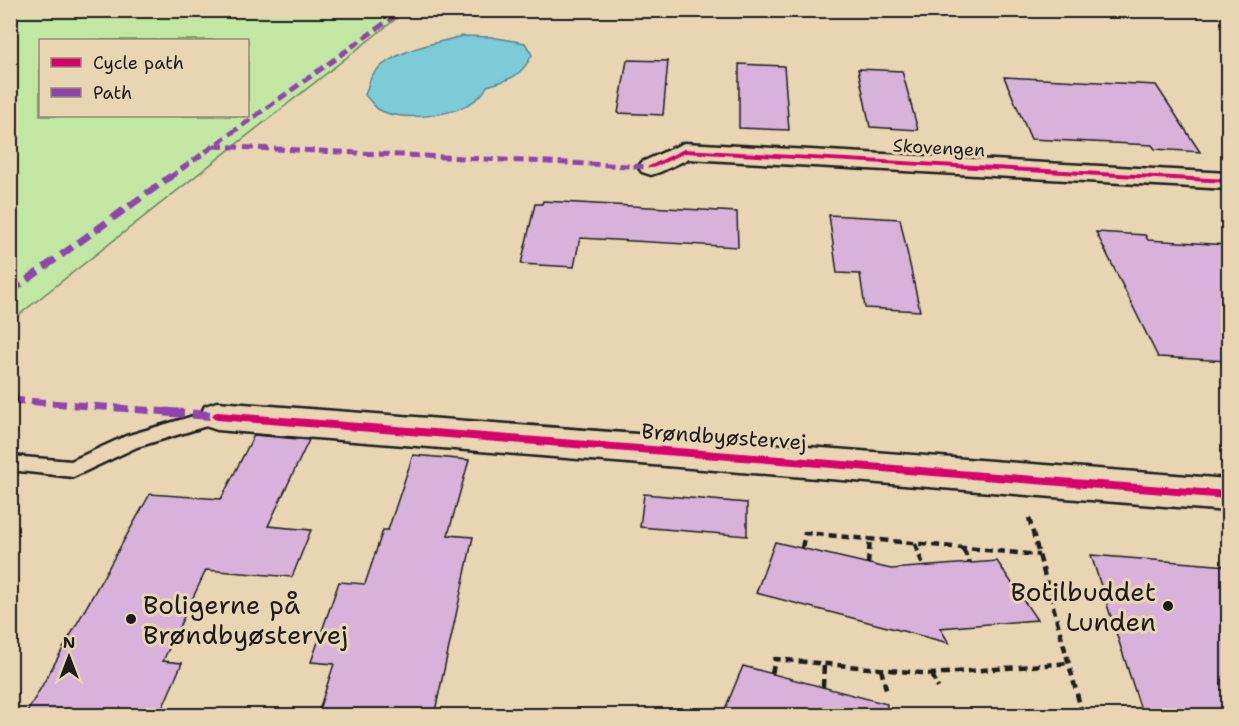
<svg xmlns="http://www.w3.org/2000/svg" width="1239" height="726" font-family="'Shantell Sans',sans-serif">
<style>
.green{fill:#c2e7a2;stroke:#6f825f;stroke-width:1.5;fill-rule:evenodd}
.water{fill:#7ccbd9;stroke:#56858d;stroke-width:1.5}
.building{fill:#d7b2db;stroke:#1c1c1c;stroke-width:1.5}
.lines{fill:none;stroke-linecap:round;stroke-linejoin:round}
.service-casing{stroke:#1c1c1c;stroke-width:5}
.minor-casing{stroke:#1c1c1c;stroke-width:5}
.path{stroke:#1c1c1c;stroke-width:4.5;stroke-dasharray:8 5;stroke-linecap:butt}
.service{fill:#e8d6b3;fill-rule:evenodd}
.minor{fill:#e8d6b3;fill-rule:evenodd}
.quiet-far2{stroke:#8e44ad;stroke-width:5;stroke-dasharray:10 5;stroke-linecap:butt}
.quiet-far1{stroke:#8e44ad;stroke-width:7;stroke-dasharray:14 7;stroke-linecap:butt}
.quiet{stroke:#8e44ad;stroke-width:9;stroke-dasharray:18 9;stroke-linecap:butt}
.cycleway-casing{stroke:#e8d6b3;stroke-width:4}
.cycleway{fill:#d6006c;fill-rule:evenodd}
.poi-dot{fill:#1c1c1c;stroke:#e8d6b3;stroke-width:2}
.labels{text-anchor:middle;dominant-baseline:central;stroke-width:6;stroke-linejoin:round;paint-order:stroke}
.far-street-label{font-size:18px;fill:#1c1c1c;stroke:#e8d6b3}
.street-label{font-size:21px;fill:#1c1c1c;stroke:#e8d6b3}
.near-poi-label{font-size:26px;fill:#1c1c1c;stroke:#e8d6b3;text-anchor:end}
</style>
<rect width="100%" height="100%" fill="#e8d6b3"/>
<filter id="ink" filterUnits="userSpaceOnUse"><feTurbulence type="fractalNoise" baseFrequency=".0167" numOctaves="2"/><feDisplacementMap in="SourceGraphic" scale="12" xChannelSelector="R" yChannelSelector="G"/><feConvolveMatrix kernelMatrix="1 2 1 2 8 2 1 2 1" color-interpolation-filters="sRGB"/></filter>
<g filter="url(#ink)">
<path class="green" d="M11,10H406V11L11,321ZM40,40H248V116H40Z"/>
<path class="water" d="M463,36L491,37L525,43L532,55C521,77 509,80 487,86C476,115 403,125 378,109C374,106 369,99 365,95C368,88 369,78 374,73C394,50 435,43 463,36Z"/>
<g class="building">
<path d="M627,60L668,61L663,115L618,113Z"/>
<path d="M739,64L784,66L789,130L739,128Z"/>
<path d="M858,69L902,71L918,130L870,127Z"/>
<path d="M1004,77L1156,85L1200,152L1155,149L1152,145L1031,139Z"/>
<path d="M543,201L737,212L738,247L580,238L574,267L521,264L535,204H542Z"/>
<path d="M829,215L900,219L920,311L865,308L860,274L837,273Z"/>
<path d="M1096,232L1145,235L1148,240L1228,245V361L1158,357Z"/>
<path d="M254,435L309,440L268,526L311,530L292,577L206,570L163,661L182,663L159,716H25L150,494L221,499Z"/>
<path d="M413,455L469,460L448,535L473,537L434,716H317L334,664L311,662L339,582L365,584L383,530H388Z"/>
<path d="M644,494L747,503V536L640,527Z"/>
<path d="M775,542L891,569L997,561L1037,620L940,628L949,643L756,593Z"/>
<path d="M1091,555L1228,566V716H1143Z"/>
<path d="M743,666L887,704L886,716H722Z"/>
</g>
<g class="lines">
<defs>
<path id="service" d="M217,409L223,411L226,416L223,421L137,447L73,477L10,470V456L71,461L126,436Z"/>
<g id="minor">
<path d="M684,143L1228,173V189L688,159L660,172L651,175L642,172L638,167L642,162Z"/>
<path d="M217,402L1228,479V511L217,430L205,426L200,416L205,406Z"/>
</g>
</defs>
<use href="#service" class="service-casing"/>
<use href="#minor" class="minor-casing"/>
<g class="path">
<path d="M1029,518L1083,716"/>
<path d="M915,544L924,567"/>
<path d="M802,548L805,533L1039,555"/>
<path d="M963,549L970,563"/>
<path d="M868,564L870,539"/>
<path d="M881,669L887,693"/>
<path d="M772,674L775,659L932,674L1069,663"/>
<path d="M932,674L938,688"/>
<path d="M823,687L824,663"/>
</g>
<use href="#service" class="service"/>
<use href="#minor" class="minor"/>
<g class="quiet-far2">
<path d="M214,146L651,167"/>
<path d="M169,178L403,10"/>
</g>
<g class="quiet-far1">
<path d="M10,292L171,176"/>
<path d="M10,400L184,413"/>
</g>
<path class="quiet" d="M165,412L217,416"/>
<defs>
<g id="cycleway">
<path d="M684,149L1228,179V183L685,153L653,168H649L647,167Z"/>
<path d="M217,412L1228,491V499L217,420L214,419L212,416L214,413Z"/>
</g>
</defs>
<use href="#cycleway" class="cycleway-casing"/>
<use href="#cycleway" class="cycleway"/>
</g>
</g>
<g class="poi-dot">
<circle cx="1168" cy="606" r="6"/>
<circle cx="131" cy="619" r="6"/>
</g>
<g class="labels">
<g class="far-street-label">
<text transform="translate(939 148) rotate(3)">Skovengen</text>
</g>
<g class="street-label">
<text transform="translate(724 437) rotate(4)">Brøndbyøstervej</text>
</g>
<g class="near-poi-label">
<text x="1156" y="591">Botilbuddet<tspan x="1156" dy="30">Lunden</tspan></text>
<text x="143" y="604" text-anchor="start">Boligerne på<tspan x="143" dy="30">Brøndbyøstervej</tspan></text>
</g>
</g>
<rect width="1239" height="726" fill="none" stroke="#e8d6b3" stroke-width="36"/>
<rect x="18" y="18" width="1203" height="690" fill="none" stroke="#1c1c1c" stroke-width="2" filter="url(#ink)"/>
<rect x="39" y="39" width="210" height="78" fill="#e8d6b3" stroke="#968c77" stroke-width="1.5"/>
<rect x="51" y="58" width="30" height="9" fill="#d6006c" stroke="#968c77" stroke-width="1.5"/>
<text x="93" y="69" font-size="18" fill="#1c1c1c">Cycle path</text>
<rect x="51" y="88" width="30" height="9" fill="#8e44ad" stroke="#968c77" stroke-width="1.5"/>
<text x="93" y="99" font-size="18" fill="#1c1c1c">Path</text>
<g transform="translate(69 657)" stroke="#e8d6b3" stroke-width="4.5" paint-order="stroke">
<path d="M0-4.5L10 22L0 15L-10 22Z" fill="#1c1c1c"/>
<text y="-9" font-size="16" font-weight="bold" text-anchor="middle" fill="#1c1c1c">N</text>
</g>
</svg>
